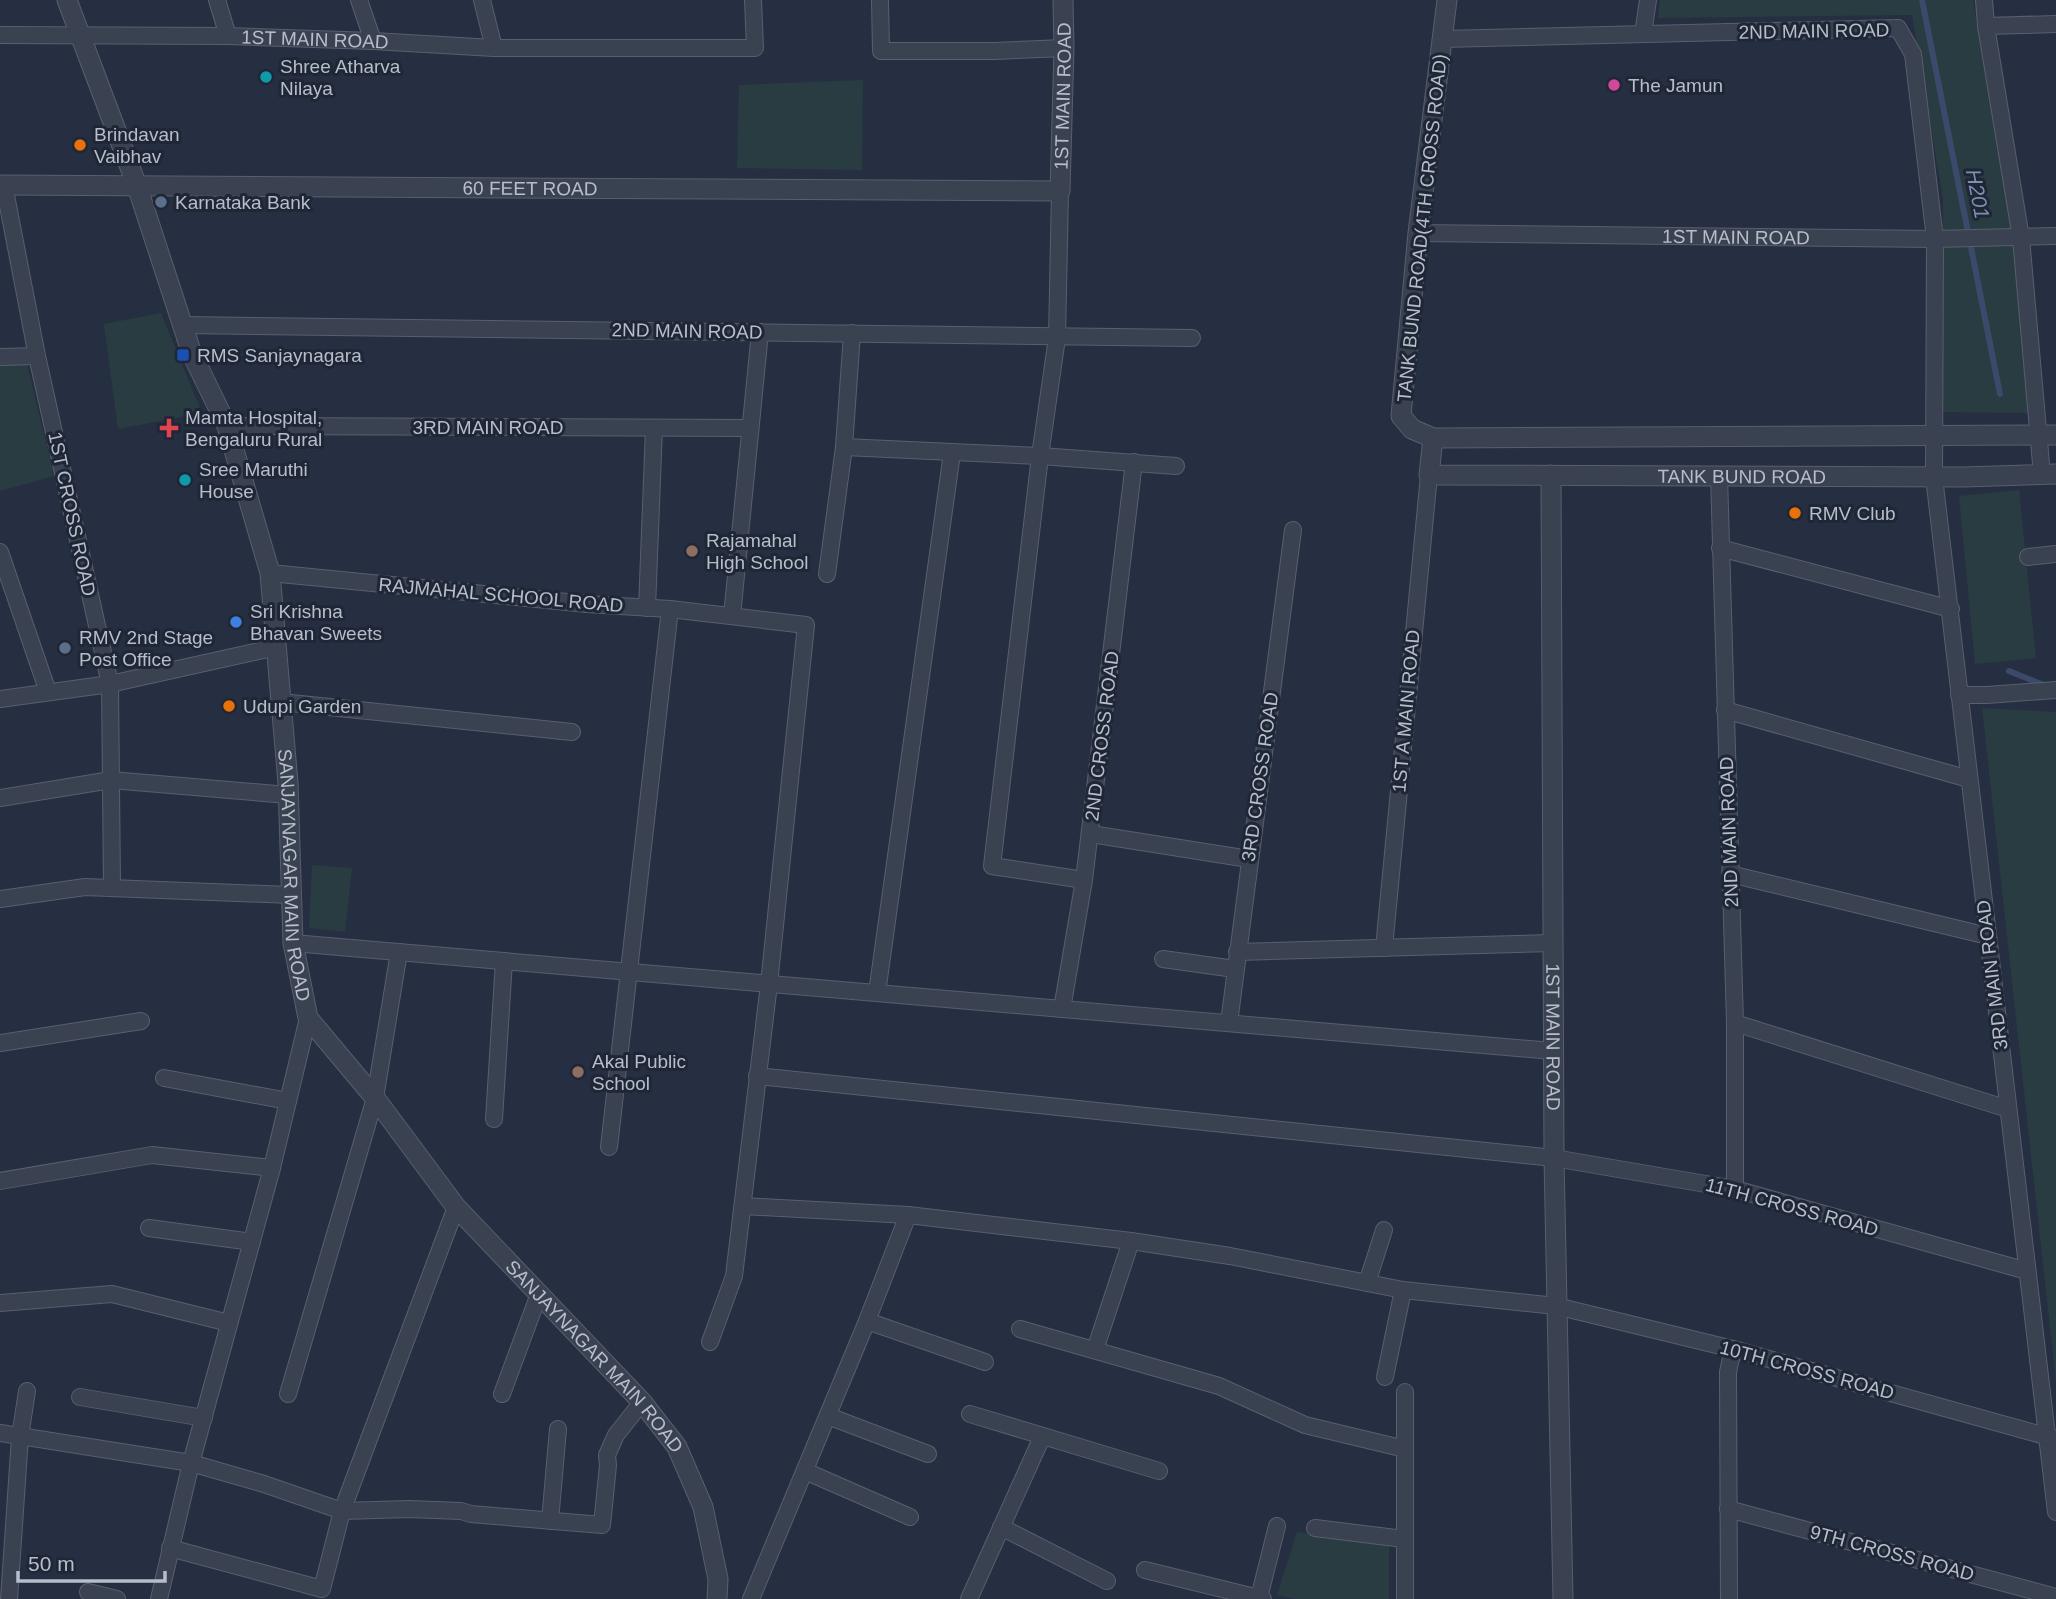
<svg xmlns="http://www.w3.org/2000/svg" width="2056" height="1599" font-family="Arial,sans-serif">
<style>
.green{fill:#283c42}
.lines{fill:none;stroke-linecap:round;stroke-linejoin:round}
.stream{stroke:#3b4a6a;stroke-width:6}
.minor-casing{stroke:#585f6e;stroke-width:18}
.tertiary-casing{stroke:#585f6e;stroke-width:21}
.minor{stroke:#3a4151;stroke-width:16}
.tertiary{stroke:#3a4151;stroke-width:19}
.culture-dot{fill:#0f9aa8;stroke:#1f2636;stroke-width:2.5}
.hotel-dot{fill:#d1479c;stroke:#1f2636;stroke-width:2.5}
.food-dot{fill:#e8710a;stroke:#1f2636;stroke-width:2.5}
.service-dot{fill:#5c6f8a;stroke:#1f2636;stroke-width:2.5}
.transit-dot{fill:#1a4fb4;stroke:#1f2636;stroke-width:2.5}
.health-dot{fill:#e0444e;stroke:#1f2636;stroke-width:2.5}
.education-dot{fill:#8d6e63;stroke:#1f2636;stroke-width:2.5}
.shop-dot{fill:#3f7fe0;stroke:#1f2636;stroke-width:2.5}
.labels{text-anchor:middle;dominant-baseline:central;stroke-width:6;stroke-linejoin:round;paint-order:stroke}
.street-label{font-size:19px;fill:#b7bdcb;stroke:#1f2636}
.poi-label{font-size:19px;fill:#b7bdcb;stroke:#1f2636;text-anchor:start}
.water-label{font-size:21px;font-style:italic;fill:#7e8fb2;stroke:#1f2636}
</style>
<rect width="100%" height="100%" fill="#262f41"/>
<g class="green">
<path d="M1660,0H1973L2015,247L2029,413L1941,412L1943,199L1912,15L1658,18Z"/>
<path d="M863,80L862,170L737,168L739,85Z"/>
<path d="M161,313L202,413L118,429L104,324Z"/>
<path d="M27,364L54,476L0,491V365Z"/>
<path d="M2019,490L2036,658L1975,664L1959,496Z"/>
<path d="M1982,708L2056,712V1383Z"/>
<path d="M312,865L352,868L345,932L309,928Z"/>
<path d="M1297,1532L1389,1542V1599H1295L1277,1595Z"/>
</g>
<g class="lines">
<g class="stream">
<path d="M1922,0L2000,394"/>
<path d="M2009,671L2046,686"/>
</g>
<defs>
<g id="minor">
<path d="M217,0L228,36"/>
<path d="M359,0L373,41"/>
<path d="M482,0L494,48"/>
<path d="M880,0L881,51H994L1064,48"/>
<path d="M1984,0L1986,26L2021,238L2042,475"/>
<path d="M1986,26L2056,24"/>
<path d="M1643,34L1648,0"/>
<path id="s1" d="M0,35L228,36L373,41L494,48H755L753,0"/>
<path d="M1442,39L1898,28L1913,54L1935,239L1934,477L2056,1512"/>
<path d="M4,185L37,356L110,684L112,888"/>
<path d="M1060,191L1057,338L1040,456L992,866L1084,880"/>
<path id="s2" d="M1418,233L1935,239L2056,236"/>
<path d="M183,325L1192,338"/>
<path d="M0,357L37,356"/>
<path d="M227,426L749,428"/>
<path d="M844,447L1040,456L1176,466"/>
<path d="M1719,476L1735,1023V1189"/>
<path d="M1720,548L1951,609"/>
<path d="M0,552L48,692"/>
<path d="M2028,557L2056,554"/>
<path d="M270,573L587,604L670,609L806,625L769,984L734,1276L710,1342"/>
<path d="M827,574L844,447L852,333"/>
<path d="M647,608L654,428"/>
<path d="M732,616L760,332"/>
<path d="M1959,695H1987L2056,690"/>
<path d="M0,699L110,684L277,647"/>
<path d="M281,702L572,732"/>
<path d="M1725,710L1969,779"/>
<path d="M0,798L111,780L288,795"/>
<path d="M1091,834L1249,859"/>
<path d="M1730,874L1988,936"/>
<path d="M0,899L85,887L291,895"/>
<path d="M293,943L1553,1051"/>
<path d="M1384,948L1429,475"/>
<path d="M1237,952L1553,943"/>
<path d="M1163,959L1235,969"/>
<path d="M877,993L952,453"/>
<path d="M1062,1009L1084,880L1134,462"/>
<path d="M1229,1023L1293,530"/>
<path d="M1735,1023L2008,1109"/>
<path d="M0,1043L141,1021"/>
<path d="M757,1076L1554,1158L1735,1189L2027,1271"/>
<path d="M164,1078L288,1101"/>
<path d="M494,1119L504,961"/>
<path d="M609,1147L670,609"/>
<path d="M0,1181L152,1155L272,1168"/>
<path d="M743,1206L908,1215L1131,1241L1230,1256L1403,1290L1556,1306L1733,1349L2056,1439"/>
<path d="M149,1228L252,1242"/>
<path d="M1367,1283L1384,1230"/>
<path d="M0,1303L112,1294L229,1323"/>
<path d="M867,1321L985,1362"/>
<path d="M1020,1329L1219,1386L1305,1425L1405,1449"/>
<path d="M1095,1350L1131,1241"/>
<path d="M1385,1377L1403,1290"/>
<path d="M288,1394L375,1098L399,952"/>
<path d="M502,1394L539,1294"/>
<path d="M80,1397L204,1418"/>
<path d="M970,1414L1159,1471"/>
<path d="M828,1416L928,1454"/>
<path d="M0,1433L191,1463L264,1484L342,1511L409,1509L461,1511L471,1514L602,1525L608,1465L607,1455L616,1435L642,1402"/>
<path d="M805,1471L910,1517"/>
<path d="M1728,1509L2056,1597"/>
<path d="M550,1521L558,1429"/>
<path d="M1001,1527L1107,1581"/>
<path d="M1315,1528L1404,1539"/>
<path d="M170,1548L322,1589L342,1511L456,1207"/>
<path d="M1145,1570L1263,1599"/>
<path d="M88,1592L117,1599"/>
<path d="M1259,1598L1277,1526"/>
<path d="M9,1599L20,1437L27,1391"/>
<path d="M159,1599L191,1463L272,1168L308,1018"/>
<path d="M751,1599L867,1321L908,1215"/>
<path d="M969,1599L1042,1437"/>
<path d="M1405,1599V1392"/>
<path d="M1729,1599L1728,1372L1733,1349"/>
</g>
<g id="tertiary">
<path id="s3" d="M67,0L137,186L192,354L227,426L270,573L288,783L293,943L308,1018L375,1098L456,1207L642,1402L677,1447L703,1507L718,1579L717,1599"/>
<path d="M1447,0L1418,233L1401,416L1412,429L1433,438L2056,435"/>
<path id="s4" d="M0,185L1060,191L1064,48L1063,0"/>
<path id="s5" d="M1433,438L1429,475L1963,477L2056,474"/>
<path id="s6" d="M1551,475L1554,1158L1563,1599"/>
</g>
</defs>
<use href="#minor" class="minor-casing"/>
<use href="#tertiary" class="tertiary-casing"/>
<use href="#minor" class="minor"/>
<use href="#tertiary" class="tertiary"/>
</g>
<g class="culture-dot">
<circle cx="266" cy="77" r="7"/>
<circle cx="185" cy="480" r="7"/>
</g>
<circle class="hotel-dot" cx="1614" cy="85" r="7"/>
<g class="food-dot">
<circle cx="80" cy="145" r="7"/>
<circle cx="1795" cy="513" r="7"/>
<circle cx="229" cy="706" r="7"/>
</g>
<g class="service-dot">
<circle cx="161" cy="202" r="7"/>
<circle cx="65" cy="648" r="7"/>
</g>
<rect class="transit-dot" x="176" y="348" width="14" height="14" rx="3.5"/>
<path class="health-dot" d="M165.5 417.5h7v7h7v7h-7v7h-7v-7h-7v-7h7z"/>
<g class="education-dot">
<circle cx="692" cy="551" r="7"/>
<circle cx="578" cy="1072" r="7"/>
</g>
<circle class="shop-dot" cx="236" cy="622" r="7"/>
<g class="labels">
<g class="street-label">
<text transform="translate(1814 31) rotate(-1)">2ND MAIN ROAD</text>
<text stroke="none"><textPath href="#s1" startOffset="315">1ST MAIN ROAD</textPath></text>
<text stroke="none"><textPath href="#s4" startOffset="1155">1ST MAIN ROAD</textPath></text>
<text stroke="none"><textPath href="#s4" startOffset="530">60 FEET ROAD</textPath></text>
<text transform="translate(1422 228) rotate(-84)">TANK BUND ROAD(4TH CROSS ROAD)</text>
<text stroke="none"><textPath href="#s2" startOffset="318">1ST MAIN ROAD</textPath></text>
<text transform="translate(687 331) rotate(1)">2ND MAIN ROAD</text>
<text x="488" y="427">3RD MAIN ROAD</text>
<text stroke="none"><textPath href="#s5" startOffset="350">TANK BUND ROAD</textPath></text>
<text transform="translate(72 514) rotate(78)">1ST CROSS ROAD</text>
<text transform="translate(501 595) rotate(5)">RAJMAHAL SCHOOL ROAD</text>
<text transform="translate(1406 711) rotate(-85)">1ST A MAIN ROAD</text>
<text transform="translate(1102 736) rotate(-83)">2ND CROSS ROAD</text>
<text transform="translate(1260 777) rotate(-82)">3RD CROSS ROAD</text>
<text transform="translate(1729 832) rotate(-92)">2ND MAIN ROAD</text>
<text stroke="none"><textPath href="#s3" startOffset="912">SANJAYNAGAR MAIN ROAD</textPath></text>
<text transform="translate(1992 975) rotate(-97)">3RD MAIN ROAD</text>
<text stroke="none"><textPath href="#s6" startOffset="562">1ST MAIN ROAD</textPath></text>
<text transform="translate(1792 1207) rotate(15)">11TH CROSS ROAD</text>
<text stroke="none"><textPath href="#s3" startOffset="1500">SANJAYNAGAR MAIN ROAD</textPath></text>
<text transform="translate(1807 1370) rotate(15)">10TH CROSS ROAD</text>
<text transform="translate(1892 1553) rotate(15)">9TH CROSS ROAD</text>
</g>
<g class="poi-label">
<text x="280" y="66">Shree Atharva<tspan x="280" dy="22">Nilaya</tspan></text>
<text x="1628" y="85">The Jamun</text>
<text x="94" y="134">Brindavan<tspan x="94" dy="22">Vaibhav</tspan></text>
<text x="175" y="202">Karnataka Bank</text>
<text x="197" y="355">RMS Sanjaynagara</text>
<text x="185" y="417">Mamta Hospital,<tspan x="185" dy="22">Bengaluru Rural</tspan></text>
<text x="199" y="469">Sree Maruthi<tspan x="199" dy="22">House</tspan></text>
<text x="1809" y="513">RMV Club</text>
<text x="706" y="540">Rajamahal<tspan x="706" dy="22">High School</tspan></text>
<text x="250" y="611">Sri Krishna<tspan x="250" dy="22">Bhavan Sweets</tspan></text>
<text x="79" y="637">RMV 2nd Stage<tspan x="79" dy="22">Post Office</tspan></text>
<text x="243" y="706">Udupi Garden</text>
<text x="592" y="1061">Akal Public<tspan x="592" dy="22">School</tspan></text>
</g>
<g class="water-label">
<text transform="translate(1978 194) rotate(79)">H201</text>
</g>
</g>
<path d="M18 1571v10h147v-10" fill="none" stroke="#b7bdcb" stroke-width="3.5"/>
<text x="28" y="1571" font-size="21" fill="#b7bdcb" stroke="#1f2636" stroke-width="5" paint-order="stroke">50 m</text>
</svg>
